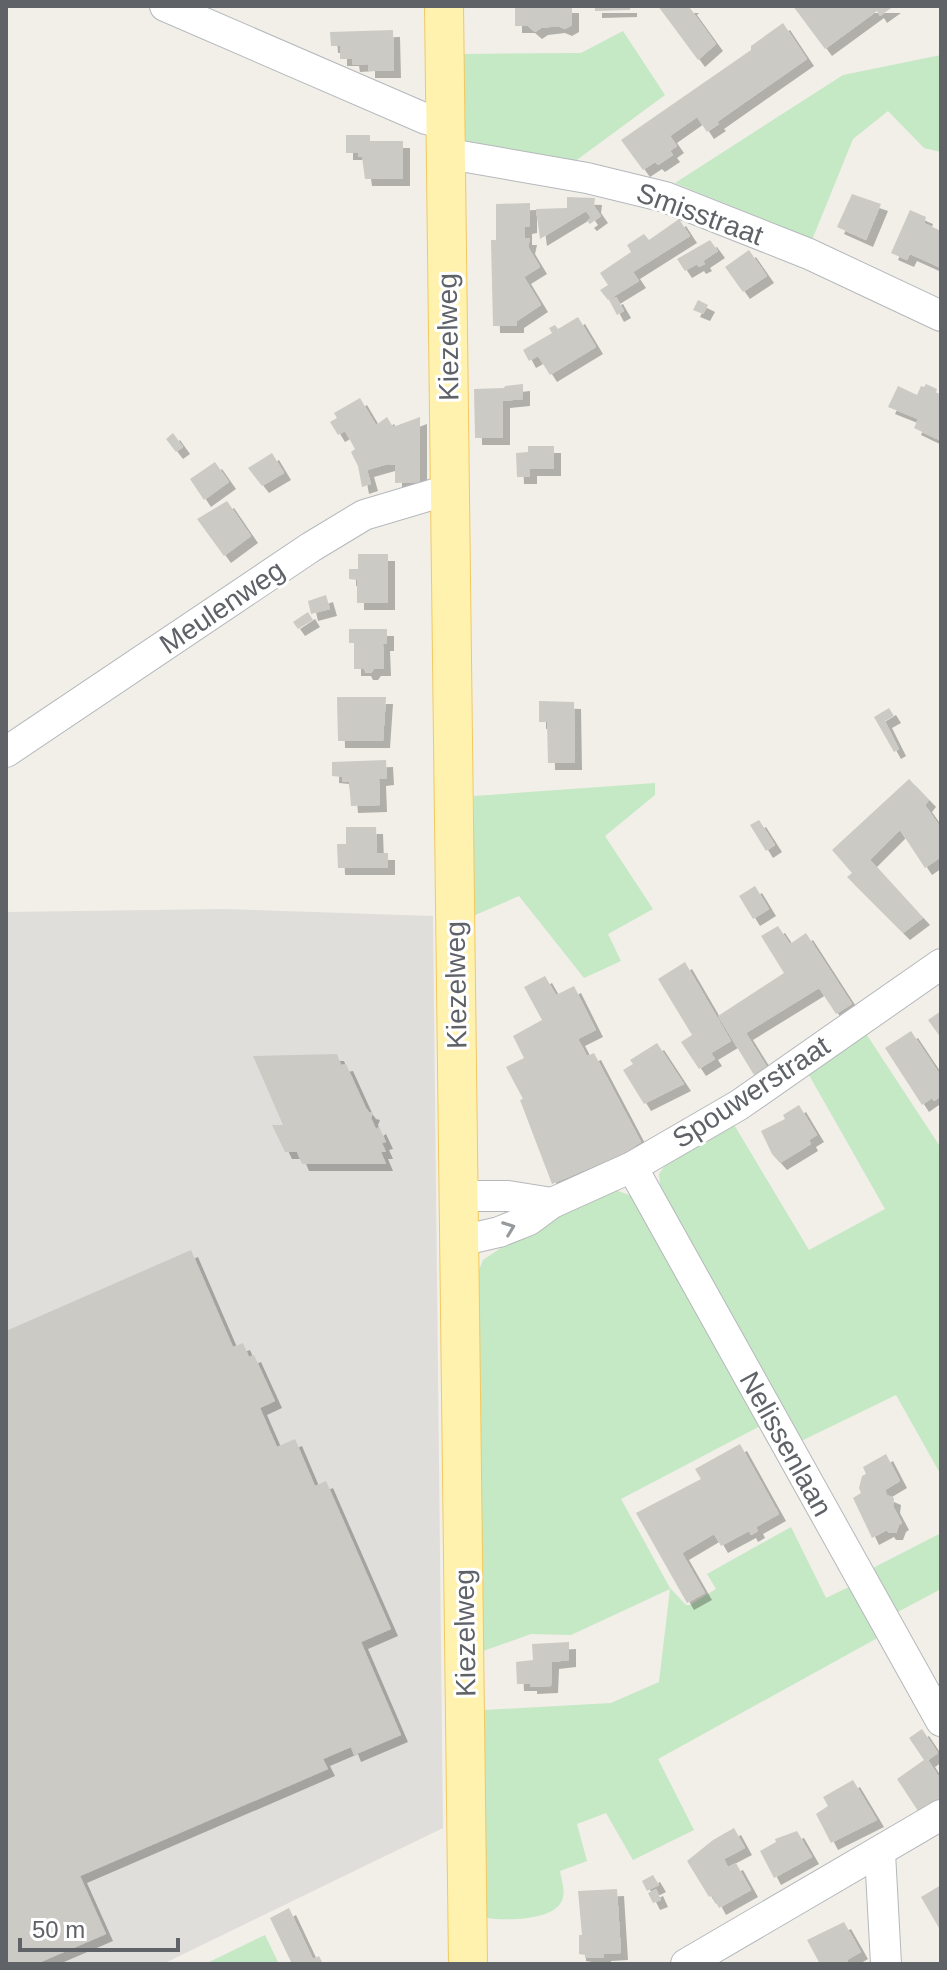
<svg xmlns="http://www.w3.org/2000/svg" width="947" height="1970" font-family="Helvetica,sans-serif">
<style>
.industrial{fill:#e0deda}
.green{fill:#c5e8c5}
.building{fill:#cccac5;filter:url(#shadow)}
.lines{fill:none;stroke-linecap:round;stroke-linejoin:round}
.minor-casing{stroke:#b5b8bc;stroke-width:32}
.major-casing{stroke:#f2c960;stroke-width:40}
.minor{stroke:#fff;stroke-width:30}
.major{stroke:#fff2af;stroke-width:38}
.oneway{stroke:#979a9d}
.labels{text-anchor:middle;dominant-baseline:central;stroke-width:6;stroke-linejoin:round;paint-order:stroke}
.street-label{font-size:28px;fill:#5f6368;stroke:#fff}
</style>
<defs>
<filter id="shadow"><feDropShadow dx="7" dy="7" stdDeviation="0" flood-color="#0004"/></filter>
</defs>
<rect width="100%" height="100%" fill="#f1efe8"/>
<path class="industrial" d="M223,909L433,916L443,1828L163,1964H6V912Z"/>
<g class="green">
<path d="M623,31L665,95L574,162L462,142L463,54L581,53Z"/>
<path d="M941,55V152L924,148L888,111L853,139L812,240L675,183L843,75Z"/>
<path d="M655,783V795L605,836L653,909L608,934L621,961L584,978L519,896L473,916L474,796Z"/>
<path d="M863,1029L941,1148V1475L896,1395L795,1444L661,1193L659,1174L669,1160L730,1118L809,1250L885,1209L805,1068Z"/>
<path d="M612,1189L635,1197L764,1424L621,1499L670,1588L686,1605H690L716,1589L707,1574L791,1527L826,1598L851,1586L881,1636L658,1759L694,1830L633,1860L606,1813L577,1824L587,1861L560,1871C561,1878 565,1889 563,1897C559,1921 505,1921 487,1918L484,1710L611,1703L659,1682L670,1589L571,1635L531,1634L483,1651L478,1273L483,1260L511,1241Z"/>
<path d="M941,1533V1589L894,1614L871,1569Z"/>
<path d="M265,1935L279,1964H205Z"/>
</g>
<g class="building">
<path d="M515,6H572V25L565,29L558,26L541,28L535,32L528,26H515Z"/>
<path d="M595,6H630V10L595,11Z"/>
<path d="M658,6H692L690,8L716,44L698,60Z"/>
<path d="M793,6H894L880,16L877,11L825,49Z"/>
<path d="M783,23L807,59L717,122L719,124L707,132L697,117L670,136L677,146L670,151L673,155L658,165L655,162L643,170L621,140L751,50V46Z"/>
<path d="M393,30L394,71H368V64L353,65L352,59H340V46H331L330,32Z"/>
<path d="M346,135H370V141H403V179H365L362,157H358V153H346Z"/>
<path d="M852,194L881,204L866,240L837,227Z"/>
<path d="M567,197L595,198L594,206L601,216L590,224L587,221L591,218L586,211L540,239L536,209L567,208Z"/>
<path d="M530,203V226L525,227V238H530L528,247L540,267L524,277L541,305L517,321V326H493L491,240H496V204Z"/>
<path d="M910,210L926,217L924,223L941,231V268L910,254L907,260L891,253Z"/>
<path d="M679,219L690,236L633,272L639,281L608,300L600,290L608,285L600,273L631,252L627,245L644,234L649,240Z"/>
<path d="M710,240L718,251L703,261L705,264L699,267L697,264L685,271L677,259Z"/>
<path d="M749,250L767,276L743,292L725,267Z"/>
<path d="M616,297L624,311L617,315L609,300Z"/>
<path d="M698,300L708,305L703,314L693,310Z"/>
<path d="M578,317L596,347L550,375L538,356L529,361L523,350L552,333L549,328L555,325L558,329Z"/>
<path d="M523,384V399L503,401V438H475L474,389L504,388L505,386Z"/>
<path d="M926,384L937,389L936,393L941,395V441L914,428L918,419L888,407L898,386L917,395L921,386L924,387Z"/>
<path d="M360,398L376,425L387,417L393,427L420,417V482L395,483V465L388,464L367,470L371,484L362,487L358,466L351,452L355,449L345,431L338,435L330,422L337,418L334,413Z"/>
<path d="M173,433L183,447L176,452L166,439Z"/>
<path d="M528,446H554V469H530V477H517L516,453L528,452Z"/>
<path d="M272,453L284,473L262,486L248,468Z"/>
<path d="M215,462L229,482L204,500L190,479Z"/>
<path d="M227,501L251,536L224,556L197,519Z"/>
<path d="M358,554H388V603H357V580L349,579V569H358Z"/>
<path d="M326,595L330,609L311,614L308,601Z"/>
<path d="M308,612L313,620L298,629L293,622Z"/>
<path d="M349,629H387V644H383L384,669H374L371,673H366L364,669H354V643H349Z"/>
<path d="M337,697H386L383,741H338Z"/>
<path d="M539,701L574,702L575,763H548L547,722H539Z"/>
<path d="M889,708L894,716L885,721L899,749L894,752L874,717Z"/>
<path d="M386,760L387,778L379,779L380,805L351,806L349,782L342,781V777L332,776V762Z"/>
<path d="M909,779L929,800L925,805L941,828V857L925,868L900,830L870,860L923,918L903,933L847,877L852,873L832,850Z"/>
<path d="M759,820L775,845L766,851L750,825Z"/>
<path d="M346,827H376L377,853H388V868H338L337,844H346Z"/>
<path d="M755,886L769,909L753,919L739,896Z"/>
<path d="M778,926L790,944L806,933L852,1004L836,1014L819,988L746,1033L767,1067L754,1075L718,1016L784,973L761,936Z"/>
<path d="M685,962L731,1041L711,1053L715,1059L699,1069L681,1042L692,1035L658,979Z"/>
<path d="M545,976L556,995L574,986L596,1030L578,1039L587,1056L594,1053L641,1142L633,1147L634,1149L552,1184L520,1100L523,1099L506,1067L524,1058L513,1036L542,1020L524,987Z"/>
<path d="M941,1011V1038L928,1020Z"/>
<path d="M911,1031L941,1076V1096L934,1101L932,1098L922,1105L885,1048Z"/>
<path d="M657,1043L684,1084L644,1104L623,1070L633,1064L630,1060Z"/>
<path d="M337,1054L341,1065L346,1064L366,1108L369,1112L373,1113L371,1118L376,1129L379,1127L386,1142L382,1143L386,1152H381L386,1164H302L297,1152H285L272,1125H283L253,1056Z"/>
<path d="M799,1105L817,1135L809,1140L811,1144L780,1163L772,1154L761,1131L785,1119L783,1115Z"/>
<path d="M191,1250L233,1347L243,1343L249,1357L254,1355L275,1401L260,1408L277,1447L295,1439L315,1486L326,1481L391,1629L361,1642L401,1735L354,1755L351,1747L323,1759L328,1769L80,1876L106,1934L36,1964H6V1331Z"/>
<path d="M740,1444L779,1514L756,1527L758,1531L751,1535L749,1531L721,1546L714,1534L682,1553L705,1593L687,1603L636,1513L701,1479L695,1469Z"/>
<path d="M886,1454L900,1481L885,1490L887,1495L894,1498L893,1506L902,1523L899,1525L896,1533H889L887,1530L872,1538L853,1498L861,1493L859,1488L862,1476L866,1474L863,1467Z"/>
<path d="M569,1642V1660L552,1662L551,1686L530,1687V1684H517L516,1662L533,1660L532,1644Z"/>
<path d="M922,1729L938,1753L928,1760L941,1780V1805L920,1814L897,1779L924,1760L909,1738Z"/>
<path d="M853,1780L877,1820L831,1843L816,1814L828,1806L823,1797Z"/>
<path d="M734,1828L745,1848L724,1859L728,1867L736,1863L751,1890L719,1908L712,1895L709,1897L687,1861L713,1840Z"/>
<path d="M797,1831L812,1857L774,1878L760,1851L776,1842L775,1839Z"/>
<path d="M653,1875L659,1885L647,1891L642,1881Z"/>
<path d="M941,1885V1927L939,1928L921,1897Z"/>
<path d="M617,1889L621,1953L604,1954L603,1958H585V1955L579,1954V1935H582L578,1891Z"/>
<path d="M656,1889L661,1900L653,1903L648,1893Z"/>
<path d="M289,1908L313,1959L319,1956L323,1964H292L270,1918Z"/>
<path d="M844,1922L861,1952L847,1960L849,1964H820L807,1940Z"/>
</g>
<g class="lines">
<defs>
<g id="minor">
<path d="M165,6L426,119L446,124"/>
<path d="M446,156H461L587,178L665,197L809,254L941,316"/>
<path d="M6,752L311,547L364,515L451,489"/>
<path d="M632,1167L941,1721"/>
<path d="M460,1196H508L552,1203"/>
<path d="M460,1241L499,1232L529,1220L552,1203L632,1167L739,1105L941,964"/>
<path d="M880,1853L886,1964"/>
<path d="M686,1964L941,1815"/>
</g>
<path id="major" d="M444,6L468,1964"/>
</defs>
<use href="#minor" class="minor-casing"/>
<use href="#major" class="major-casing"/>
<use href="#minor" class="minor"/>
<use href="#major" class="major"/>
</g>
<defs><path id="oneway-chevron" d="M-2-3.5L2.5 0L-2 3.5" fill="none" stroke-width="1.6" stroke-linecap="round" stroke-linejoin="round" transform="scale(2)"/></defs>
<use class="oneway" href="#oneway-chevron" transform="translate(509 1228) rotate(-21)"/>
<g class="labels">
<g class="street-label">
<text transform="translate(700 214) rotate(20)">Smisstraat</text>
<text transform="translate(448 337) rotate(-91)">Kiezelweg</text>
<text transform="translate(222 607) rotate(-34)">Meulenweg</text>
<text transform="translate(456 985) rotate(-91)">Kiezelweg</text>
<text transform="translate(751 1092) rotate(-33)">Spouwerstraat</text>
<text transform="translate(786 1444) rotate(61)">Nelissenlaan</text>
<text transform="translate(465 1633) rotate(-91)">Kiezelweg</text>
</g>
</g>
<rect width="947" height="1970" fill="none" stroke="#5f6368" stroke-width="16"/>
<path d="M20 1938v12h158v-12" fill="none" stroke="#5f6368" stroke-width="4"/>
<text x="32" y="1938" font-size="24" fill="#5f6368" stroke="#ffffff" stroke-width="6" paint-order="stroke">50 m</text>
</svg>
